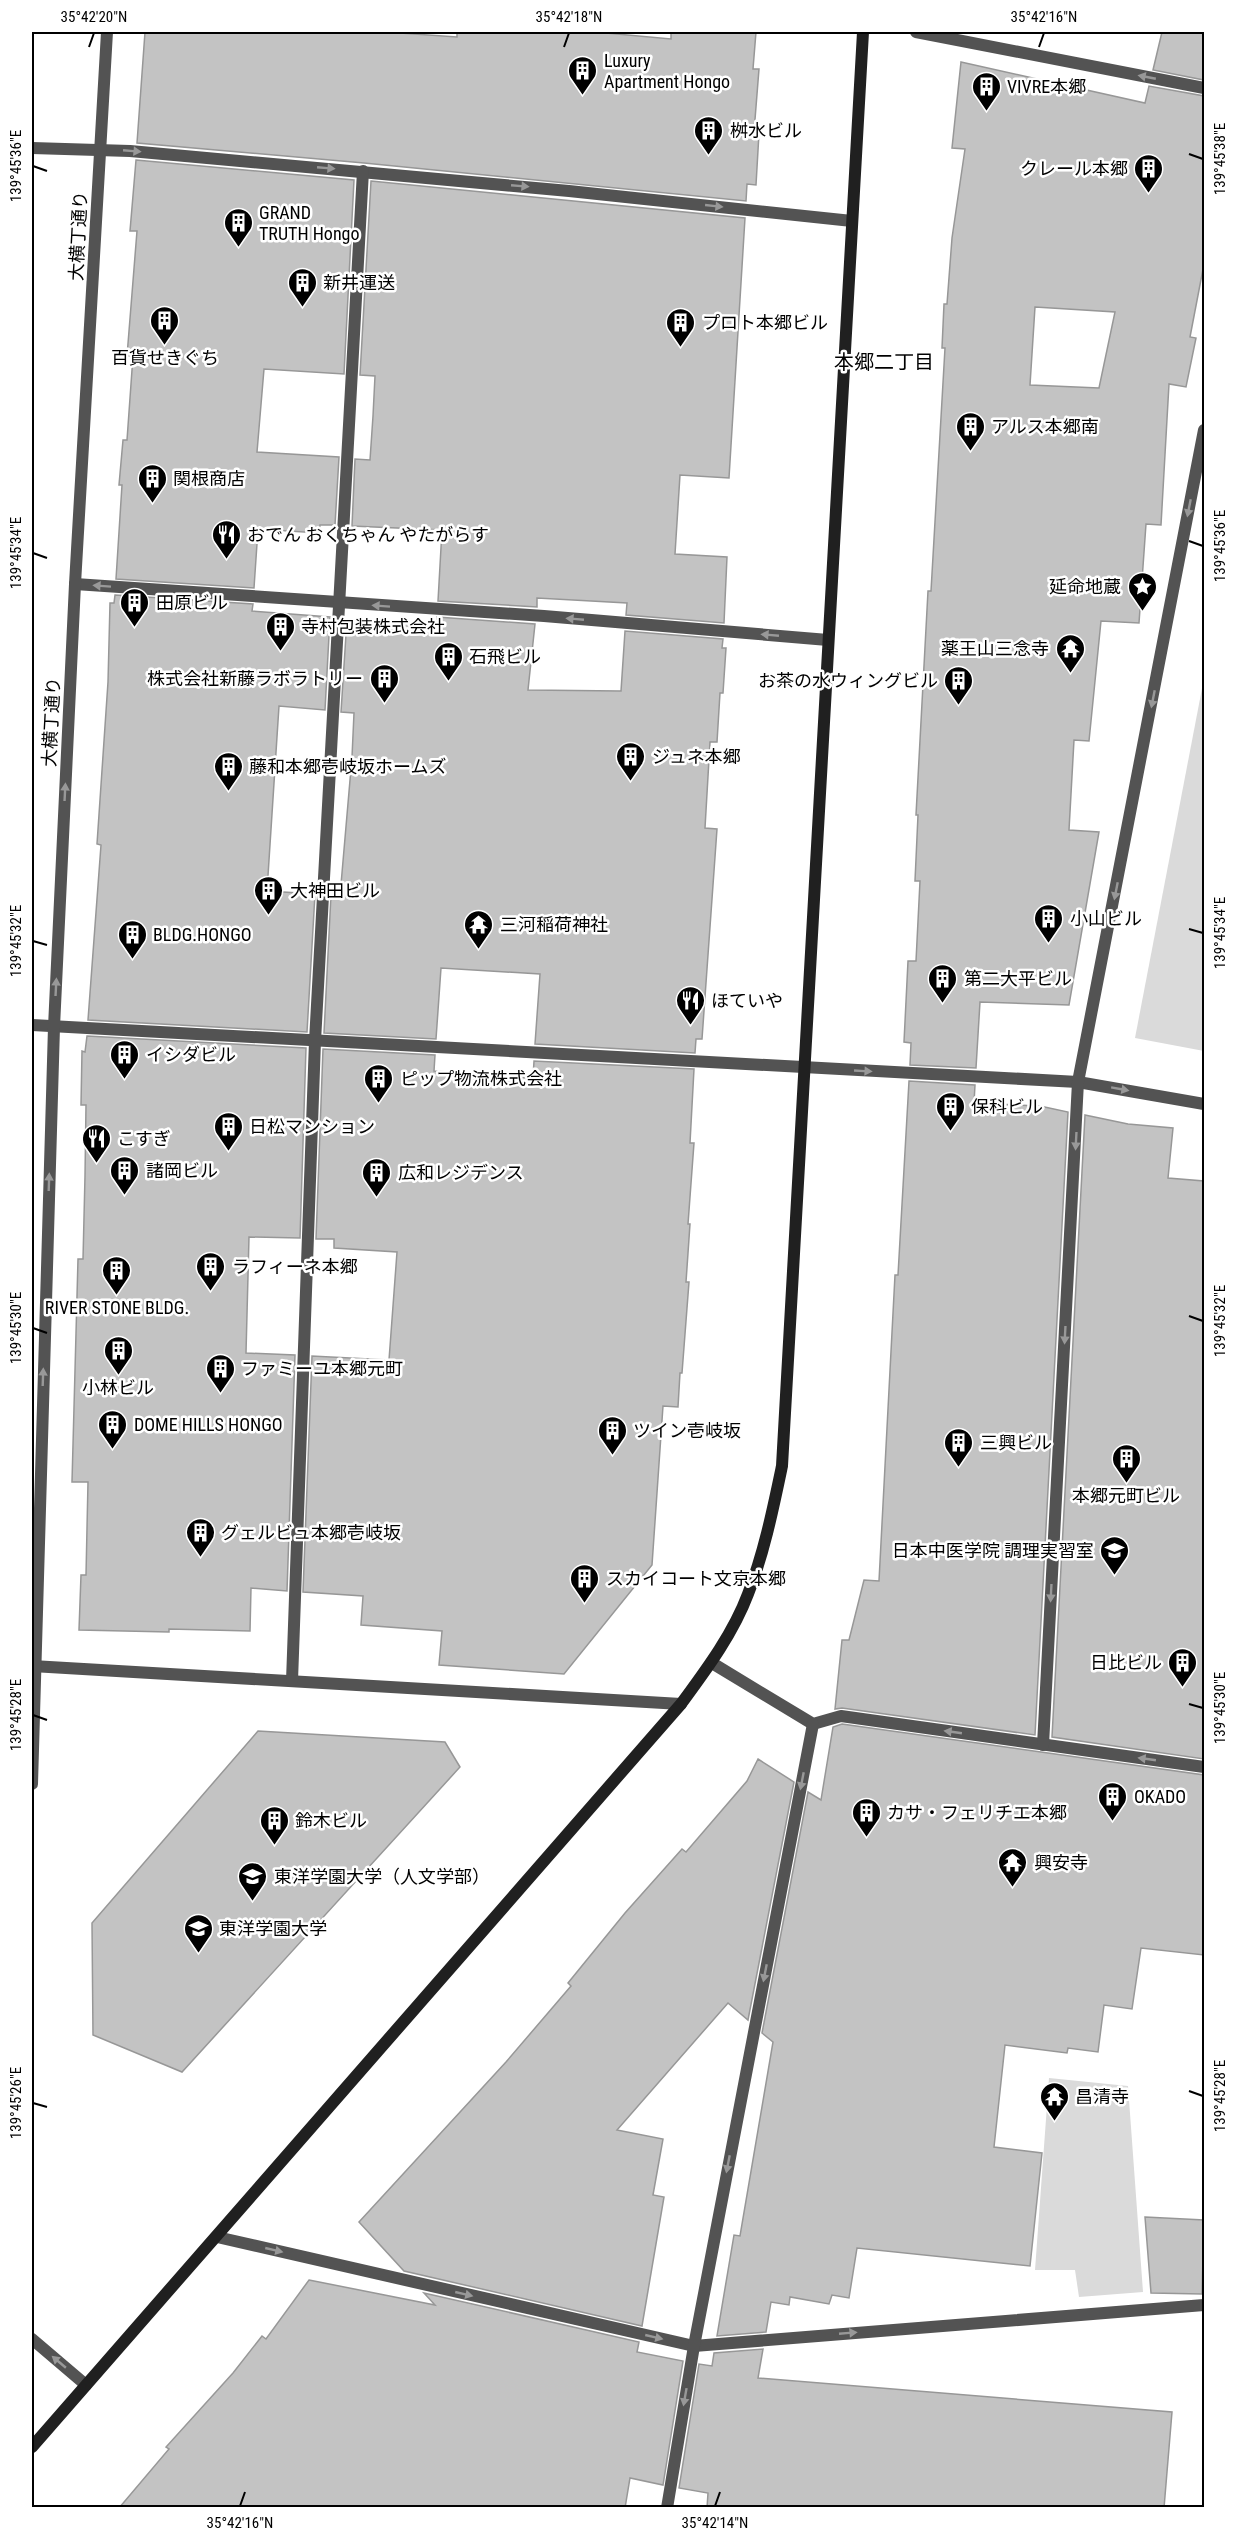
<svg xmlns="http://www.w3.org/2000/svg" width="1236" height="2539" font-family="'Roboto Condensed','Noto Sans JP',sans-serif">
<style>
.green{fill:#dadada}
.building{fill:#c3c3c3;stroke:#979797;stroke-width:1.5;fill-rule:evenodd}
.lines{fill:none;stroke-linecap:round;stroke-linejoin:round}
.street{stroke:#535353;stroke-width:12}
.secondary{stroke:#202020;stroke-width:12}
.oneway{fill:#989898}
.ticks{fill:none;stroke:#000;stroke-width:2}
.labels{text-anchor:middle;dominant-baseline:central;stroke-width:5;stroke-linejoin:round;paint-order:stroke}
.poi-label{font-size:18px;fill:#000;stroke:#fff;text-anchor:start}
.street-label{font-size:18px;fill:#000;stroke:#fff}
.neighbourhood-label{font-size:20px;fill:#000;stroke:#fff}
.neatline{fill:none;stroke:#000;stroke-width:2}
.ticks-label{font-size:15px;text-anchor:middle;fill:#000}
</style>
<rect width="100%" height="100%" fill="#fff"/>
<g class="green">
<path d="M1204,678V1051L1135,1038Z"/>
<path d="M1049,2078L1128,2086L1143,2292L1079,2297L1075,2270H1035Z"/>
</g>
<g class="building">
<path d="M145,32H385L457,37V32H595L671,39V32H756L753,69H759L754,132L759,133L756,185L747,184L746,201L364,163L137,143Z"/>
<path d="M1162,32H1204V80L1153,70Z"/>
<path d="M961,62L1145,103L1149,86L1204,96V264L1190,337L1196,338L1186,387L1169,384L1161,525L1146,524L1139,623L1101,621L1089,741L1074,740L1069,830L1099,832L1069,1005L980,1002L976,1068L910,1065L911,1043L904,1042L908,961H916L920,881H915L918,815H916L928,591H931L945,348H942L944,304H947L952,238L965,149L952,148ZM1035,307L1115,312L1099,388L1030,385Z"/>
<path d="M136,160L354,180L344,374L264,369L257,452L339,457L335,525H320L319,533L258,529L254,588L116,579L122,485H119L123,440H127L133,356H127L137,231H130Z"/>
<path d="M371,181L745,218L729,478L680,475L675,554L727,557L724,623L626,615L627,603L537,598V607L438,601L442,530L352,526L355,459L370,460L373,416L375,376L360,375Z"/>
<path d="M115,595L253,604L252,611L330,617L325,710L279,706L267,891L315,894L307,1032L88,1020L101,845L97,844L108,682L110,603H114Z"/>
<path d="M437,617L535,624L528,690L621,691L625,631L723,639L722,648H726L723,693H720L717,742H710L705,828L717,829L702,1039H696L695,1053L535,1044L540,974L441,968L436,1039L324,1033L331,895L340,896L352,757L354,713L341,712L347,619L437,626Z"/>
<path d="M87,1036L306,1048L300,1238L249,1237L246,1353L295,1355L287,1591L251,1588L250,1631L169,1629V1632L79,1630L81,1575H86L88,1482H72L78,1259H83L85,1176L86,1105H81L82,1051L85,1052Z"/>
<path d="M323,1049L435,1055L434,1071L533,1078L534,1061L694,1069L690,1143H694L688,1224H690L686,1282H689L682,1373H680L678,1407L663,1406L652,1565L564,1674L439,1665L442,1631L361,1625L363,1596L303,1592L312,1356L389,1360L397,1252L334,1248V1239H316Z"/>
<path d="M909,1081L975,1085L974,1103L1040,1106L1068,1112L1035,1735L842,1708L835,1709L842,1640H849L864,1580L879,1581L895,1275H898Z"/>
<path d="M1085,1115L1128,1124L1173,1128L1168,1178L1204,1181V1759L1052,1737Z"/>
<path d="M842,1724L1204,1775V1955L1141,1948L1132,2009L1104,2005L1098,2052L1068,2048L1067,2053L1005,2045L994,2147L1042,2153L1030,2266L857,2248L849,2298L832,2295L829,2304L790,2297L789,2305L771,2302L766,2332L717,2336L734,2235L740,2236L773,2042L762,2033L808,1792L821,1800L833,1727Z"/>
<path d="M258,1731L445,1742L460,1767L182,2072L93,2035L92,1923Z"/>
<path d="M758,1759L794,1782L748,2020L728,2003L617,2130L663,2139L653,2195L664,2197L642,2326L404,2271L359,2222L506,2062L571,1986L568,1983L625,1913L682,1849L686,1852L747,1781Z"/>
<path d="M1145,2217L1204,2220L1202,2294L1151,2293Z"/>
<path d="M309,2280L435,2305L424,2293L639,2342L637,2352L683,2361L663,2485L630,2478L625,2508H119L169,2449L166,2447L233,2373L262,2336L266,2339Z"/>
<path d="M763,2349L758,2378L1172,2412L1164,2508H707L708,2493L679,2488L699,2364L712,2366L714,2353Z"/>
</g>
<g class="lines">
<g class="street">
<path d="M916,32L1204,88"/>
<path d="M32,148L130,151L569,191L852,221"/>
<path d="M75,584L544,616L828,640"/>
<path d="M32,1025L1078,1082L1204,1104"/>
<path d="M712,1663L813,1724L841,1716L1204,1767"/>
<path d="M32,1666L681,1704"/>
<path d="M292,1681L315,1041L363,171"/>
<path d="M1043,1745L1078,1082L1204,430"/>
<path d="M32,1784L54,1027L75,584L107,32"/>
<path d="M217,2237L694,2346L1204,2305"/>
<path d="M32,2339L86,2385"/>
<path d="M667,2508L694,2346L813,1724"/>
</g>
<path class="secondary" d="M32,2447L681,1704C706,1670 733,1634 748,1594C764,1553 773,1509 782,1466L863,32"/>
</g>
<defs><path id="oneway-solid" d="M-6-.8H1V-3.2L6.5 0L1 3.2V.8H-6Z" transform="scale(1.5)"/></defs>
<g class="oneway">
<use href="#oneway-solid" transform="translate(1147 77) rotate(-169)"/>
<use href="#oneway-solid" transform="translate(132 151) rotate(5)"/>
<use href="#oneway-solid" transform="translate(326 168) rotate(5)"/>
<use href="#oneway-solid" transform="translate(520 186) rotate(5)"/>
<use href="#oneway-solid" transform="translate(714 206) rotate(6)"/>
<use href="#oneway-solid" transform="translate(1189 508) rotate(101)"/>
<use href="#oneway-solid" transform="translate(102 586) rotate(-176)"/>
<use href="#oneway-solid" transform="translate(381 606) rotate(-176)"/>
<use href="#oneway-solid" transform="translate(575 619) rotate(-175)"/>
<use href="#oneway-solid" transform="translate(770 635) rotate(-175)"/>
<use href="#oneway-solid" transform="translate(1153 699) rotate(101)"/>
<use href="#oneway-solid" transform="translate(65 792) rotate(-87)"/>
<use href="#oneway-solid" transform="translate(1116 891) rotate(101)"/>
<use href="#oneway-solid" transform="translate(56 987) rotate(-87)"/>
<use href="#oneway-solid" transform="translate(863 1071) rotate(3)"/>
<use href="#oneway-solid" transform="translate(1120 1089) rotate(10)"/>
<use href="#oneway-solid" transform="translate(1076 1141) rotate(93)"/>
<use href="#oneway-solid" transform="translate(49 1182) rotate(-88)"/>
<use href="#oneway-solid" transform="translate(1065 1335) rotate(93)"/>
<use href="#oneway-solid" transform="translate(43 1377) rotate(-88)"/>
<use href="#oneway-solid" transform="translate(1051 1593) rotate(93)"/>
<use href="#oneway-solid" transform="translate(953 1732) rotate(-172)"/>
<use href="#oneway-solid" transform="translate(1147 1759) rotate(-172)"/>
<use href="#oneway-solid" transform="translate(802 1781) rotate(101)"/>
<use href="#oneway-solid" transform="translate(765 1973) rotate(101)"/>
<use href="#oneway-solid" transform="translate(728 2164) rotate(101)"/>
<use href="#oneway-solid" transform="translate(274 2250) rotate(13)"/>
<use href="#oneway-solid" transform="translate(464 2294) rotate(13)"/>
<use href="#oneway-solid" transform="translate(848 2333) rotate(-5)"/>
<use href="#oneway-solid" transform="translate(654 2337) rotate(13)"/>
<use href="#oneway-solid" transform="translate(59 2362) rotate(-140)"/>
<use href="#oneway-solid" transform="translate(685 2397) rotate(100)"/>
</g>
<path class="ticks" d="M89,47L94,33M564,47L569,33M1039,47L1044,33M1189,154L1203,159M33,166L47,171M1189,541L1203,546M33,553L47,558M1189,929L1203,933M33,941L47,945M1189,1316L1203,1321M33,1328L47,1333M1189,1704L1203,1708M33,1715L47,1720M1189,2091L1203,2096M33,2103L47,2107M240,2506L245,2492M715,2506L720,2492"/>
<defs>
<symbol id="building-pin" viewBox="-11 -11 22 30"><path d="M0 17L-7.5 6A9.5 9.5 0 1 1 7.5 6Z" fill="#000" stroke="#fff"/><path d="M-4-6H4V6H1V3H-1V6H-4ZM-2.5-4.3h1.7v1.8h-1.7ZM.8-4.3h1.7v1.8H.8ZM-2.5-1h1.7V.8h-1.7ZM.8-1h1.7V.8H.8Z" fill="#fff"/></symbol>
<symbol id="restaurant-pin" viewBox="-11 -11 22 30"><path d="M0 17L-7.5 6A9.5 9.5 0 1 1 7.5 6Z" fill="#000" stroke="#fff"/><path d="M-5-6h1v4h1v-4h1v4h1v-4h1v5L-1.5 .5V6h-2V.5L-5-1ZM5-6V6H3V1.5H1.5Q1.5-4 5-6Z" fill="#fff"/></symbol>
<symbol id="sight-pin" viewBox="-11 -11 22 30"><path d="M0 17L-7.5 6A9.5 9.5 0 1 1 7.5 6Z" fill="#000" stroke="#fff"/><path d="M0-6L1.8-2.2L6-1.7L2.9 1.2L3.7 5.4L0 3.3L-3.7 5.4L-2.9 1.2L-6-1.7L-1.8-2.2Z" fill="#fff"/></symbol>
<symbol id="temple-pin" viewBox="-11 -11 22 30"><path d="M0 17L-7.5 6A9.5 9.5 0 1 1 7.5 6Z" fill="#000" stroke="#fff"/><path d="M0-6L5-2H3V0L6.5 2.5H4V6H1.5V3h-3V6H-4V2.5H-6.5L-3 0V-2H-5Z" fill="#fff"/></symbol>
<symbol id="school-pin" viewBox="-11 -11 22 30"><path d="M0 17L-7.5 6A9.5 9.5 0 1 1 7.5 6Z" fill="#000" stroke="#fff"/><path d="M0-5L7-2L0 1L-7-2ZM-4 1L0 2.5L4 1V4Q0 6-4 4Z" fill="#fff"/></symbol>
<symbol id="university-pin" viewBox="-11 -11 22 30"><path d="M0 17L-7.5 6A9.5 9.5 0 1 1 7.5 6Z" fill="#000" stroke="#fff"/><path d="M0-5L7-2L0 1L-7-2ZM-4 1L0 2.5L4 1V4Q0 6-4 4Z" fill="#fff"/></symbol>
</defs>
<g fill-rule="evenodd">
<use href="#building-pin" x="566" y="54" width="33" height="45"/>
<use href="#building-pin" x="970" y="70" width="33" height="45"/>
<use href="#building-pin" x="692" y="114" width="33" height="45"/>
<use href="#building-pin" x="1132" y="152" width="33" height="45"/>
<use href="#building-pin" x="222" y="206" width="33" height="45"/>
<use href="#building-pin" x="286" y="266" width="33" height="45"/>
<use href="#building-pin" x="148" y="304" width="33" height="45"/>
<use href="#building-pin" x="664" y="306" width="33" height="45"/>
<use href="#building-pin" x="954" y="410" width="33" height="45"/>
<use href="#building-pin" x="136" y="462" width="33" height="45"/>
<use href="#restaurant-pin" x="210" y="518" width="33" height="45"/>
<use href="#sight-pin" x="1126" y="570" width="33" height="45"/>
<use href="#building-pin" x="118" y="586" width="33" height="45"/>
<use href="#building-pin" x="264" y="610" width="33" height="45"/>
<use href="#temple-pin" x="1054" y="632" width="33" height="45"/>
<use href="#building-pin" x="432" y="640" width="33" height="45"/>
<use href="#building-pin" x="368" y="662" width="33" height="45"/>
<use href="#building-pin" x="942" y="664" width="33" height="45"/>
<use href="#building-pin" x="614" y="740" width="33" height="45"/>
<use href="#building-pin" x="212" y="750" width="33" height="45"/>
<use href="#building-pin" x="252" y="874" width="33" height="45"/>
<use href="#building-pin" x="1032" y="902" width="33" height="45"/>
<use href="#temple-pin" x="462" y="908" width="33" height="45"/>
<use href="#building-pin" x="116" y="918" width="33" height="45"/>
<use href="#building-pin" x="926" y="962" width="33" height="45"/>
<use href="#restaurant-pin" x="674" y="984" width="33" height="45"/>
<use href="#building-pin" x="108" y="1038" width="33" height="45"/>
<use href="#building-pin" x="362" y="1062" width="33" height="45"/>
<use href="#building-pin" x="934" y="1090" width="33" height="45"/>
<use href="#building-pin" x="212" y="1110" width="33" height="45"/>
<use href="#restaurant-pin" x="80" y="1122" width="33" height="45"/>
<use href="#building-pin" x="108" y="1154" width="33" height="45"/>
<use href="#building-pin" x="360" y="1156" width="33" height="45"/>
<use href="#building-pin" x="194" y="1250" width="33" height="45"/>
<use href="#building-pin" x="100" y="1254" width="33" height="45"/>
<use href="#building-pin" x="102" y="1334" width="33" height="45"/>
<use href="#building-pin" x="204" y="1352" width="33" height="45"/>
<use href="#building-pin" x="96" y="1408" width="33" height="45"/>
<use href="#building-pin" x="596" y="1414" width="33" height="45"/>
<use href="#building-pin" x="942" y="1426" width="33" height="45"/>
<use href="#building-pin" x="1110" y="1442" width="33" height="45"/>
<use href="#building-pin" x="184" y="1516" width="33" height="45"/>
<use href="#school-pin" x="1098" y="1534" width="33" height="45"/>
<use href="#building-pin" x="568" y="1562" width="33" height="45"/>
<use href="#building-pin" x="1166" y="1646" width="33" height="45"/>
<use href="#building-pin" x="1096" y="1780" width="33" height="45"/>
<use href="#building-pin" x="850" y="1796" width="33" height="45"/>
<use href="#building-pin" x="258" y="1804" width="33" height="45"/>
<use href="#temple-pin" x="996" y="1846" width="33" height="45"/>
<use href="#university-pin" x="236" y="1860" width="33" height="45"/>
<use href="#university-pin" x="182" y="1912" width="33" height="45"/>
<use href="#temple-pin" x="1038" y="2080" width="33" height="45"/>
</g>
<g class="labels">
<g class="poi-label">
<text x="604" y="60">Luxury<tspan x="604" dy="21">Apartment Hongo</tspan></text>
<text x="1007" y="86">VIVRE本郷</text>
<text x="730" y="130">桝水ビル</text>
<text x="1128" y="168" text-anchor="end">クレール本郷</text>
<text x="259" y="212">GRAND<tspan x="259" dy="21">TRUTH Hongo</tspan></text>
<text x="323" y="282">新井運送</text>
<text x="702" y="322">プロト本郷ビル</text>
<text x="165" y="357" text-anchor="middle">百貨せきぐち</text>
<text x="991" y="426">アルス本郷南</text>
<text x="173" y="478">関根商店</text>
<text x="247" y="534">おでん おくちゃん やたがらす</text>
<text x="1121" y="586" text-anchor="end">延命地蔵</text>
<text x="156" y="602">田原ビル</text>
<text x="301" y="626">寺村包装株式会社</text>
<text x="1049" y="648" text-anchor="end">薬王山三念寺</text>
<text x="469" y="656">石飛ビル</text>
<text x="363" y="678" text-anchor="end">株式会社新藤ラボラトリー</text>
<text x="938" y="680" text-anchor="end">お茶の水ウィングビル</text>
<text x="652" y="756">ジュネ本郷</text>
<text x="249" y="766">藤和本郷壱岐坂ホームズ</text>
<text x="290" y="890">大神田ビル</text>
<text x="1070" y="918">小山ビル</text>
<text x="500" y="924">三河稲荷神社</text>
<text x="153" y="934">BLDG.HONGO</text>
<text x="964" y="978">第二大平ビル</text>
<text x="711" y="1000">ほていや</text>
<text x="146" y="1054">イシダビル</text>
<text x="400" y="1078">ピップ物流株式会社</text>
<text x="971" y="1106">保科ビル</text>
<text x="249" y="1126">日松マンション</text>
<text x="117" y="1138">こすぎ</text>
<text x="146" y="1170">諸岡ビル</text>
<text x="398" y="1172">広和レジデンス</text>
<text x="232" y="1266">ラフィーネ本郷</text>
<text x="117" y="1307" text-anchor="middle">RIVER STONE BLDG.</text>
<text x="241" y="1368">ファミーユ本郷元町</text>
<text x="118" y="1387" text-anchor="middle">小林ビル</text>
<text x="134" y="1424">DOME HILLS HONGO</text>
<text x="633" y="1430">ツイン壱岐坂</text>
<text x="980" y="1442">三興ビル</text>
<text x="1126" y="1495" text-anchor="middle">本郷元町ビル</text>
<text x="221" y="1532">グェルビュ本郷壱岐坂</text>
<text x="1094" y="1550" text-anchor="end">日本中医学院 調理実習室</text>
<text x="606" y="1578">スカイコート文京本郷</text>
<text x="1162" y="1662" text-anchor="end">日比ビル</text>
<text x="1134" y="1796">OKADO</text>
<text x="887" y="1812">カサ・フェリチエ本郷</text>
<text x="295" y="1820">鈴木ビル</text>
<text x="1034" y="1862">興安寺</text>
<text x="274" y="1876">東洋学園大学（人文学部）</text>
<text x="219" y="1928">東洋学園大学</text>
<text x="1075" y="2096">昌清寺</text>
</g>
<g class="street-label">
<text transform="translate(78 236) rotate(-87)">大横丁通り</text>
<text transform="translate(51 722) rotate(-87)">大横丁通り</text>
</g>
<g class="neighbourhood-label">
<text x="884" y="362">本郷二丁目</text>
</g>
</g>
<rect width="1236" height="2539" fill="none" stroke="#ffffff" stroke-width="66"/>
<rect x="33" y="33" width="1170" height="2473" class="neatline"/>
<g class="ticks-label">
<text x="94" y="22">35°42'20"N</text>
<text x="569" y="22">35°42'18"N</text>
<text x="1044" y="22">35°42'16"N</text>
<text transform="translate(1220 159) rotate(-90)" y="5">139°45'38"E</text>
<text transform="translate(16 166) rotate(-90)" y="5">139°45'36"E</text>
<text transform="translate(1220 546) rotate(-90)" y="5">139°45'36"E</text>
<text transform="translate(16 553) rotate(-90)" y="5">139°45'34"E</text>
<text transform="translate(1220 933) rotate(-90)" y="5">139°45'34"E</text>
<text transform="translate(16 941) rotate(-90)" y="5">139°45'32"E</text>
<text transform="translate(1220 1321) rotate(-90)" y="5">139°45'32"E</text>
<text transform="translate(16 1328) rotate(-90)" y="5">139°45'30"E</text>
<text transform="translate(1220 1708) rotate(-90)" y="5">139°45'30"E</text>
<text transform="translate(16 1715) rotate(-90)" y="5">139°45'28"E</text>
<text transform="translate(1220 2096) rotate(-90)" y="5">139°45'28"E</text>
<text transform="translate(16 2103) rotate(-90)" y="5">139°45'26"E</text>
<text x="240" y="2528">35°42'16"N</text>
<text x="715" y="2528">35°42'14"N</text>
</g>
</svg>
